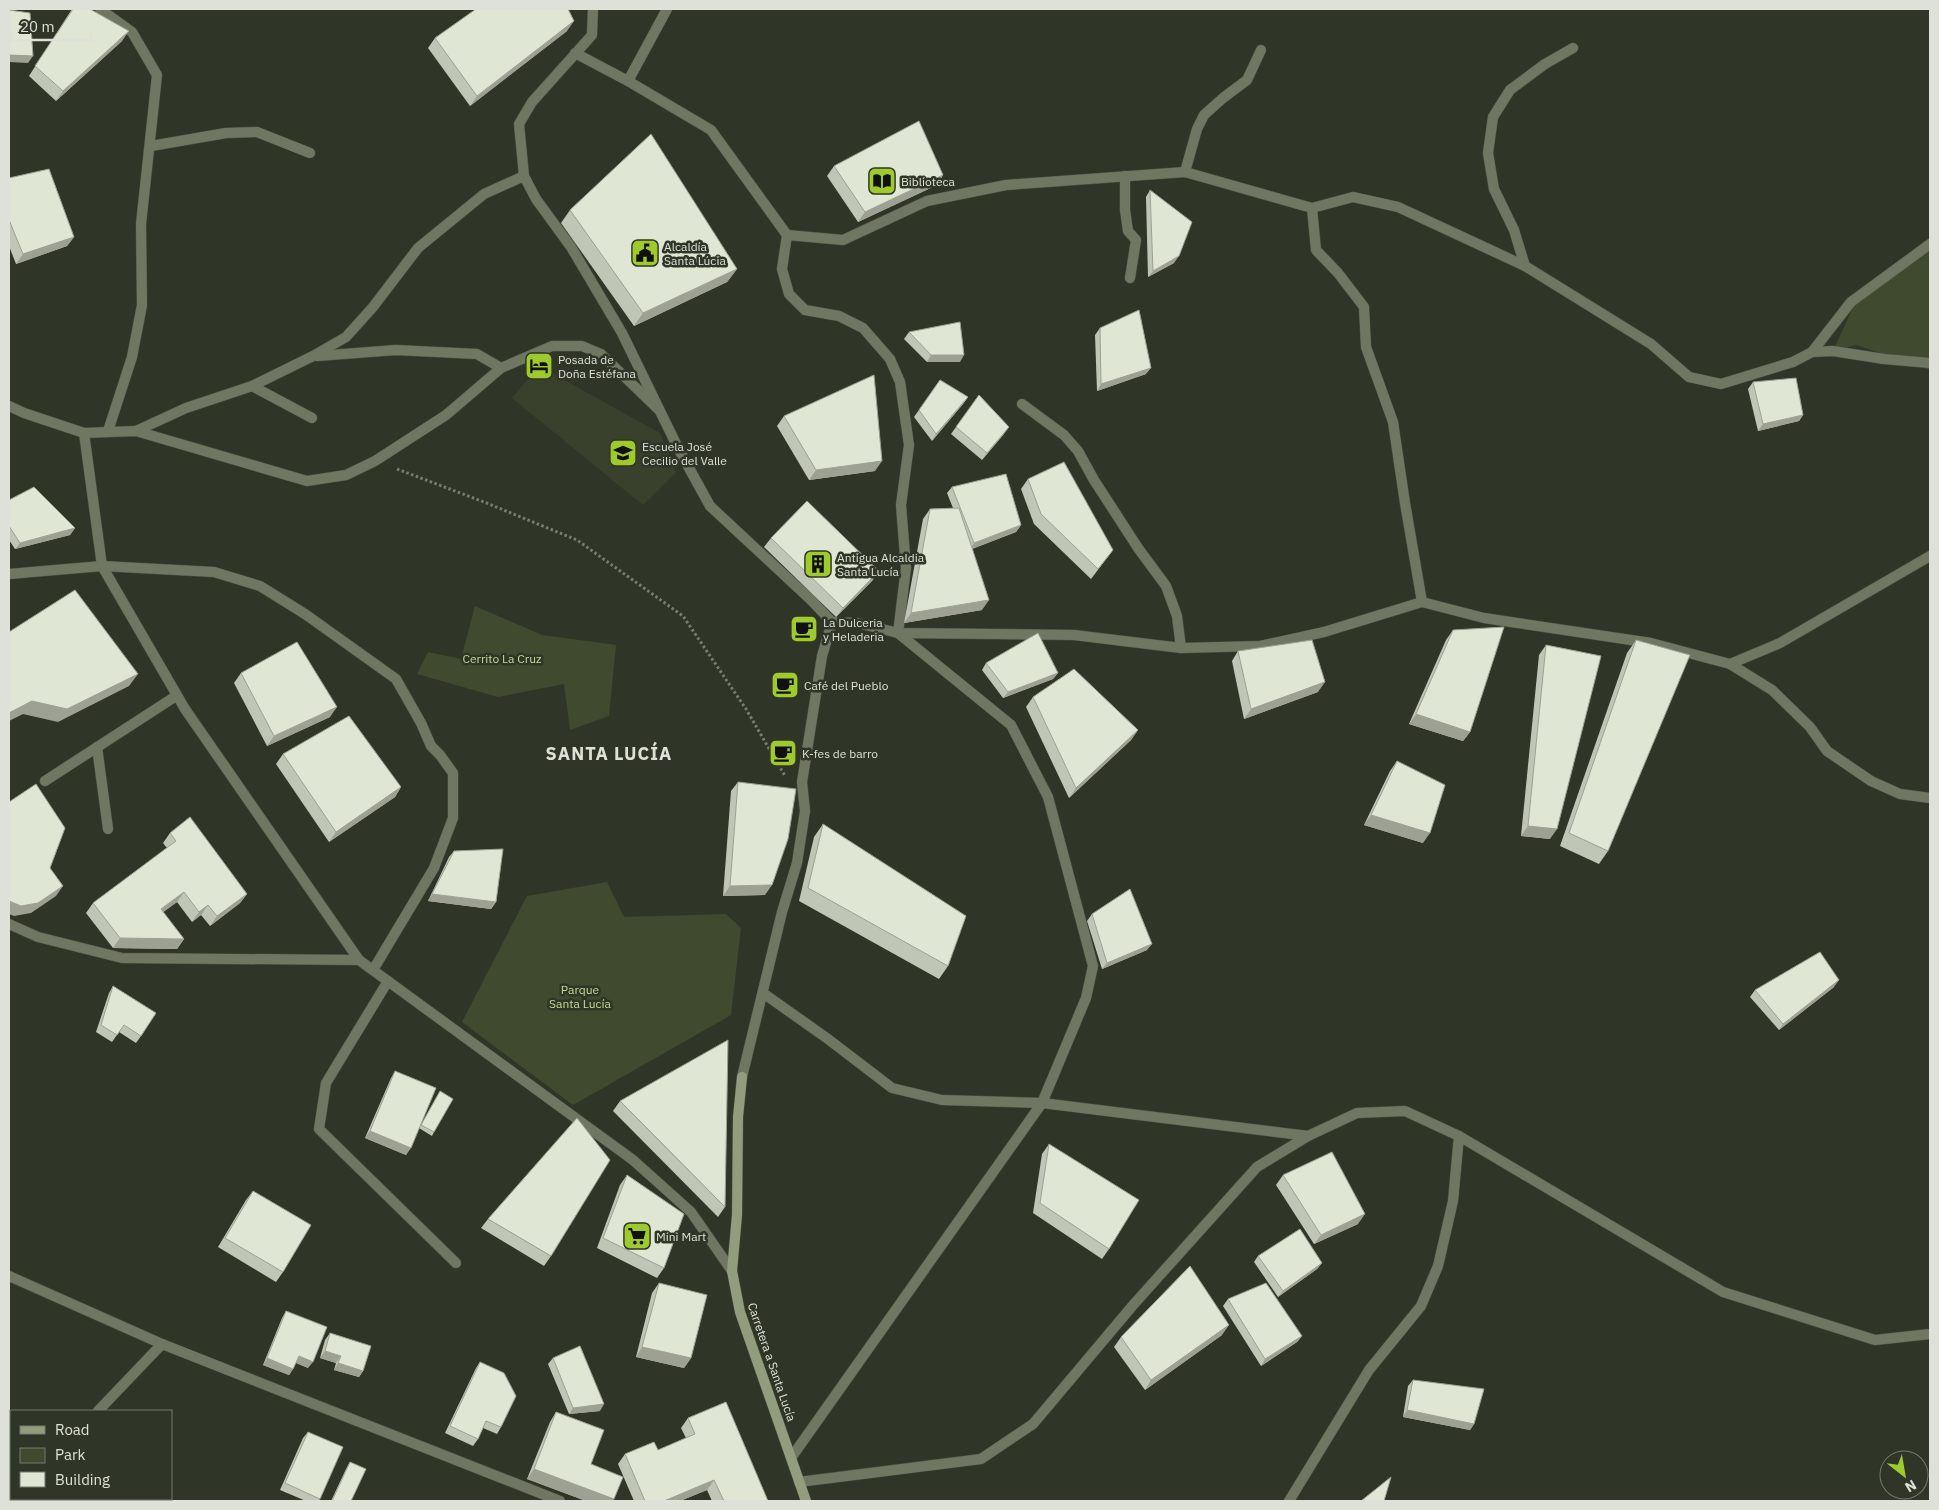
<svg xmlns="http://www.w3.org/2000/svg" width="1939" height="1510" font-family="'IBM Plex Sans',sans-serif">
<style>
.built{fill:#39402c}
.green{fill:#404a2e}
.lines{fill:none;stroke-linecap:round;stroke-linejoin:round}
.service-casing{stroke:#4c5143;stroke-width:11}
.minor-casing{stroke:#4c5143;stroke-width:11}
.tertiary-casing{stroke:#4c5143;stroke-width:11}
.secondary-casing{stroke:#4c5143;stroke-width:11}
.path{stroke:#787d70;stroke-width:3;stroke-dasharray:2.5 2.5;stroke-linecap:butt}
.service{stroke:#6f7763;stroke-width:10}
.minor{stroke:#6f7763;stroke-width:10}
.tertiary{stroke:#6f7763;stroke-width:10}
.secondary{stroke:#919d7d;stroke-width:10}
.wall{fill:#c0c6b6}
.shaded-wall{fill:#9ca194}
.building{fill:#dfe6d4;stroke:#9ca194}
.labels{text-anchor:middle;dominant-baseline:central;stroke-width:5;stroke-linejoin:round;paint-order:stroke}
.poi-label{font-size:12px;fill:#dde1d7;stroke:#303627;text-anchor:start}
.park-label{font-size:12px;fill:#c3dd95;stroke:#303627}
.street-label{font-size:12px;fill:#dde1d7;stroke:#303627}
.district-label{font-size:18px;font-weight:bold;letter-spacing:1px;fill:#dde1d7;stroke:#303627}
</style>
<rect width="100%" height="100%" fill="#303627"/>
<path class="built" d="M539,366L660,433L676,472L643,505L512,398Z"/>
<g class="green">
<path d="M1930,248V370L1856,345L1833,351L1855,303Z"/>
<path d="M475,606L542,635L616,645L609,716L570,730L564,684L498,697L417,674L428,652L461,659Z"/>
<path d="M607,882L624,917L726,914L741,928L731,1015L573,1105L462,1022L527,896Z"/>
</g>
<g class="lines">
<defs>
<g id="service">
<path d="M252,386L312,418"/>
<path d="M1022,404L1064,435L1078,451L1094,480L1138,548L1166,586L1177,616L1181,648"/>
<path d="M45,781L176,696"/>
</g>
<g id="minor">
<path d="M100,9L132,32L157,75L141,224L142,305L132,357L108,431"/>
<path d="M575,53L628,81L711,130L787,235L782,269L789,294L805,310L839,316L863,328L890,359L900,382L909,445L901,505L906,568L898,633L1011,725L1048,797L1093,966L1086,998L1042,1103L791,1458"/>
<path d="M628,81L667,9"/>
<path d="M151,146L226,133L257,132L310,153"/>
<path d="M1185,172L1197,129L1204,115L1223,98L1247,80L1261,50"/>
<path d="M1125,176V210L1128,231L1136,240L1130,278"/>
<path d="M1312,208L1316,250L1338,273L1364,307L1366,347L1393,422L1405,503L1422,602"/>
<path d="M787,235L843,240L927,201L1006,185L1185,172L1312,208L1353,197L1398,207L1525,266L1651,344L1689,377L1721,384L1793,362L1812,352L1833,351L1884,359L1930,363"/>
<path d="M1525,266L1514,230L1494,189L1488,153L1493,117L1510,90L1545,64L1573,48"/>
<path d="M1812,352L1851,302L1930,244"/>
<path d="M317,356L396,350L477,354L501,368"/>
<path d="M9,406L24,413L84,433L136,431L307,481L346,475L375,461L446,415L501,368L552,346H582L601,354L659,410"/>
<path d="M136,431L186,408L252,386L313,356L346,337L373,307L418,248L484,194L524,176"/>
<path d="M84,433L102,566L185,709L359,960L633,1160L691,1212L732,1271"/>
<path d="M9,574L102,566L214,572L260,586L305,614L396,679L421,723L431,746L440,755L453,773V818L434,868L373,970"/>
<path d="M832,622L858,623L898,633L1074,635L1181,648L1260,646L1324,632L1422,602L1484,618L1651,643L1730,664L1780,643L1930,556"/>
<path d="M1730,664L1772,690L1810,727L1827,751L1871,781L1900,794L1930,798"/>
<path d="M97,747L108,829"/>
<path d="M9,924L38,937L122,958L359,960"/>
<path d="M388,981L326,1083L319,1129L456,1263"/>
<path d="M763,993L828,1039L892,1088L942,1100L1042,1103L1308,1136"/>
<path d="M9,1276L162,1344L560,1501"/>
<path d="M98,1411L162,1344"/>
<path d="M799,1482L981,1459L1033,1424L1134,1304L1257,1167L1308,1136L1357,1113L1405,1111L1459,1136L1723,1292L1875,1340L1930,1334"/>
<path d="M9,1486L11,1483"/>
<path d="M1289,1501L1369,1370L1421,1306L1438,1266L1453,1201L1459,1136"/>
</g>
<path id="tertiary" d="M593,9L592,35L532,102L519,124L524,176L536,199L571,247L622,333L678,448L710,506L810,599L832,622L822,656L802,782L805,811L797,863L782,912L742,1077"/>
<path id="secondary" d="M742,1077L738,1117L737,1215L732,1271L740,1312L806,1501"/>
</defs>
<use href="#service" class="service-casing"/>
<use href="#minor" class="minor-casing"/>
<use href="#tertiary" class="tertiary-casing"/>
<use href="#secondary" class="secondary-casing"/>
<path class="path" d="M397,469L484,502L577,540L683,616L746,709L785,776"/>
<use href="#service" class="service"/>
<use href="#minor" class="minor"/>
<use href="#tertiary" class="tertiary"/>
<use href="#secondary" class="secondary"/>
</g>
<g class="wall">
<path d="M72,9L122,41L56,101L29,76Z"/>
<path d="M567,31L470,106L428,48L435,38Z"/>
<path d="M834,166L943,175L937,185L858,222L827,176Z"/>
<path d="M9,178L74,237L67,246L16,264L9,246Z"/>
<path d="M1150,190L1174,263L1148,277L1146,197Z"/>
<path d="M570,210L737,269L727,282L634,326L561,223Z"/>
<path d="M1100,328L1146,374L1097,391L1095,335Z"/>
<path d="M909,332L960,362H927L904,339Z"/>
<path d="M940,380L968,397L963,404L932,441L914,417Z"/>
<path d="M1753,382L1803,415L1799,421L1758,431L1748,389Z"/>
<path d="M979,395L1004,434L982,460L951,434Z"/>
<path d="M784,416L875,471L809,480L777,426Z"/>
<path d="M1028,479L1113,550L1091,579L1034,524L1021,489Z"/>
<path d="M952,487L1021,525L1016,532L972,549L982,610L904,623L923,519L930,509L953,508L947,493Z"/>
<path d="M9,500L75,528L70,535L15,549L9,540Z"/>
<path d="M771,538L879,571L872,581L836,617L764,547Z"/>
<path d="M1453,630L1470,732L1463,741L1409,724L1446,640Z"/>
<path d="M1636,640L1608,851L1599,864L1560,846L1627,653Z"/>
<path d="M1546,645L1550,839L1521,836L1539,655Z"/>
<path d="M1238,651L1318,692L1244,719L1232,661Z"/>
<path d="M986,663L1058,673L1053,679L1003,698L982,670Z"/>
<path d="M241,673L330,717L267,746L234,683Z"/>
<path d="M1033,697L1138,730L1131,740L1069,798L1026,707Z"/>
<path d="M283,754L401,787L395,797L329,842L276,764Z"/>
<path d="M1397,761L1423,843L1364,825L1390,771Z"/>
<path d="M738,782L765,895L723,896L731,791Z"/>
<path d="M823,824L948,966L939,979L799,901L814,837Z"/>
<path d="M170,833L247,894L240,903L210,926L201,915L192,922L177,902L163,912L184,939L177,949L113,948L86,913L93,903L167,848L163,843Z"/>
<path d="M454,851L496,902L491,909L428,901L449,857Z"/>
<path d="M1092,914L1147,950L1102,969L1087,921Z"/>
<path d="M113,986L141,1036L136,1043L119,1032L112,1042L96,1032L109,993Z"/>
<path d="M1834,987L1779,1030L1750,997L1755,990Z"/>
<path d="M395,1071L421,1125L438,1095L434,1132L432,1136L419,1128L406,1155L365,1138L391,1078Z"/>
<path d="M620,1101L725,1207L718,1217L613,1111Z"/>
<path d="M1049,1144L1109,1249L1102,1259L1033,1213L1042,1154Z"/>
<path d="M627,1175L664,1268L657,1278L597,1248L620,1185Z"/>
<path d="M1283,1175L1358,1224L1314,1244L1276,1185Z"/>
<path d="M253,1191L283,1272L276,1282L218,1247L246,1200Z"/>
<path d="M488,1219L551,1256L544,1266L481,1228Z"/>
<path d="M1258,1256L1322,1263L1317,1269L1278,1297L1254,1262Z"/>
<path d="M659,1283L691,1358L684,1368L636,1357L652,1293Z"/>
<path d="M1228,1299L1302,1336L1297,1342L1261,1366L1223,1306Z"/>
<path d="M286,1311L308,1368L296,1363L293,1369L289,1375L263,1365L282,1318Z"/>
<path d="M330,1333L363,1371L359,1377L334,1370L336,1363L320,1358L325,1340Z"/>
<path d="M1222,1335L1145,1390L1114,1347L1121,1337Z"/>
<path d="M553,1358L600,1411L569,1414L548,1364Z"/>
<path d="M480,1362L501,1427L497,1434L483,1428L478,1439L473,1446L445,1433L476,1368Z"/>
<path d="M1413,1380L1474,1424L1470,1430L1403,1417L1408,1386Z"/>
<path d="M556,1412L591,1464L613,1501H586L527,1479L550,1422Z"/>
<path d="M688,1418L768,1501H712L707,1490L680,1501H634L618,1464L625,1454L658,1450L686,1438L681,1428Z"/>
<path d="M308,1432L320,1499L318,1501H306L280,1490L303,1438Z"/>
<path d="M350,1462L351,1501H331L346,1469Z"/>
</g>
<g class="shaded-wall">
<path d="M574,21L567,31L470,106L477,96Z"/>
<path d="M129,31L122,41L56,101L63,91Z"/>
<path d="M9,55L33,56L28,63L9,62Z"/>
<path d="M943,175L937,185L858,222L865,212Z"/>
<path d="M74,237L67,246L16,264L23,254Z"/>
<path d="M1179,256L1174,263L1148,277L1153,271Z"/>
<path d="M737,269L727,282L634,326L643,313Z"/>
<path d="M931,355H964L960,362H927Z"/>
<path d="M1151,368L1146,374L1097,391L1101,384Z"/>
<path d="M968,397L963,404L932,441L936,434Z"/>
<path d="M1803,415L1799,421L1758,431L1763,424Z"/>
<path d="M1009,427L1004,434L982,460L987,453Z"/>
<path d="M882,461L875,471L809,480L816,470Z"/>
<path d="M1021,525L1016,532L969,550L974,543Z"/>
<path d="M75,528L70,535L15,549L20,543Z"/>
<path d="M879,571L872,581L836,617L843,608Z"/>
<path d="M989,600L982,610L904,623L911,613Z"/>
<path d="M1058,673L1053,679L1003,698L1008,692Z"/>
<path d="M138,674L129,686L58,722L23,714L9,721V713L32,701Z"/>
<path d="M1325,682L1318,692L1244,719L1251,709Z"/>
<path d="M337,707L330,717L267,746L274,736Z"/>
<path d="M1416,714L1470,732L1463,741L1409,724Z"/>
<path d="M1138,730L1131,740L1069,798L1076,788Z"/>
<path d="M401,787L395,797L329,842L336,832Z"/>
<path d="M1371,815L1430,833L1423,843L1364,825Z"/>
<path d="M1528,826L1557,829L1550,839L1521,836Z"/>
<path d="M772,885L765,895L723,896L730,886Z"/>
<path d="M63,886L56,896L31,913L14,916L9,914V901Z"/>
<path d="M184,892L177,902L154,919L161,909Z"/>
<path d="M247,894L240,903L210,926L217,916Z"/>
<path d="M432,894L496,902L491,909L428,901Z"/>
<path d="M208,905L201,915L192,922L199,912Z"/>
<path d="M120,938L184,939L177,949L113,948Z"/>
<path d="M1152,944L1147,950L1102,969L1107,963Z"/>
<path d="M1839,980L1834,987L1779,1030L1783,1024Z"/>
<path d="M370,1131L411,1148L406,1155L365,1138Z"/>
<path d="M1365,1214L1358,1224L1314,1244L1321,1235Z"/>
<path d="M1322,1263L1317,1269L1278,1297L1283,1291Z"/>
<path d="M1229,1325L1222,1335L1145,1390L1151,1380Z"/>
<path d="M1302,1336L1297,1342L1261,1366L1265,1359Z"/>
<path d="M642,1347L691,1358L684,1368L636,1357Z"/>
<path d="M325,1351L341,1356L336,1363L320,1358Z"/>
<path d="M299,1356L313,1362L308,1368L294,1362Z"/>
<path d="M267,1358L293,1369L289,1375L263,1365Z"/>
<path d="M338,1363L363,1371L359,1377L334,1370Z"/>
<path d="M604,1404L600,1411L569,1414L573,1408Z"/>
<path d="M1407,1410L1474,1424L1470,1430L1403,1417Z"/>
<path d="M534,1469L614,1499L613,1501H586L527,1479Z"/>
<path d="M714,1480L707,1490L680,1501H664Z"/>
</g>
<g class="building">
<path d="M73,9H90L129,31L63,91L35,66Z"/>
<path d="M476,9H568L574,21L477,96L435,38Z"/>
<path d="M9,10L30,13L33,56L9,55Z"/>
<path d="M919,121L943,175L865,212L834,166Z"/>
<path d="M651,134L737,269L643,313L570,210Z"/>
<path d="M49,169L74,237L23,254L9,220V178Z"/>
<path d="M1150,190L1192,222L1179,256L1153,271Z"/>
<path d="M1139,310L1151,368L1101,384L1100,328Z"/>
<path d="M960,322L964,355H931L909,332Z"/>
<path d="M874,375L882,461L816,470L784,416Z"/>
<path d="M1796,378L1803,415L1763,424L1753,382Z"/>
<path d="M940,380L968,397L936,434L919,410Z"/>
<path d="M979,395L1009,427L987,453L956,427Z"/>
<path d="M1064,462L1113,550L1098,569L1041,514L1028,479Z"/>
<path d="M1006,474L1021,525L974,543L952,487Z"/>
<path d="M34,487L75,528L20,543L9,526V500Z"/>
<path d="M807,501L879,571L843,608L771,538Z"/>
<path d="M959,508L989,600L911,613L930,509Z"/>
<path d="M75,590L138,674L67,709L32,701L9,713V632Z"/>
<path d="M1504,627L1470,732L1416,714L1453,630Z"/>
<path d="M1038,633L1058,673L1008,692L986,663Z"/>
<path d="M1312,640L1325,682L1251,709L1238,651Z"/>
<path d="M1636,640L1690,655L1608,851L1569,833Z"/>
<path d="M297,642L337,707L274,736L241,673Z"/>
<path d="M1546,645L1601,656L1557,829L1528,826Z"/>
<path d="M1074,669L1138,730L1076,788L1033,697Z"/>
<path d="M349,716L401,787L336,832L283,754Z"/>
<path d="M1397,761L1445,785L1430,833L1371,815Z"/>
<path d="M738,782L796,789L788,839L772,885L730,886Z"/>
<path d="M36,784L65,828L50,868L63,886L38,903L21,906L9,901V802Z"/>
<path d="M190,817L247,894L217,916L208,905L199,912L184,892L161,909L184,939L120,938L93,903L176,841L170,833Z"/>
<path d="M823,824L966,916L948,966L808,888Z"/>
<path d="M503,849L496,902L432,894L454,851Z"/>
<path d="M1130,889L1152,944L1107,963L1092,914Z"/>
<path d="M1820,952L1839,980L1783,1024L1755,990Z"/>
<path d="M113,986L156,1013L141,1036L124,1025L117,1035L101,1025Z"/>
<path d="M728,1040L725,1207L620,1101Z"/>
<path d="M395,1071L436,1088L411,1148L370,1131Z"/>
<path d="M440,1091L453,1099L434,1132L421,1125Z"/>
<path d="M577,1118L610,1160L551,1256L488,1219Z"/>
<path d="M1049,1144L1139,1200L1109,1249L1040,1203Z"/>
<path d="M1332,1152L1365,1214L1321,1235L1283,1175Z"/>
<path d="M627,1175L684,1214L664,1268L603,1238Z"/>
<path d="M253,1191L311,1225L283,1272L225,1238Z"/>
<path d="M1300,1229L1322,1263L1283,1291L1258,1256Z"/>
<path d="M1190,1266L1229,1325L1151,1380L1121,1337Z"/>
<path d="M659,1283L707,1295L691,1358L642,1347Z"/>
<path d="M1266,1283L1302,1336L1265,1359L1228,1299Z"/>
<path d="M286,1311L327,1327L313,1362L299,1356L293,1369L267,1358Z"/>
<path d="M330,1333L371,1346L363,1371L338,1363L341,1356L325,1351Z"/>
<path d="M580,1346L604,1404L573,1408L553,1358Z"/>
<path d="M480,1362L504,1373L516,1396L501,1427L486,1421L478,1439L450,1426Z"/>
<path d="M1413,1380L1484,1389L1474,1424L1407,1410Z"/>
<path d="M726,1402L768,1501H724L714,1480L664,1501H645L625,1454L654,1442L658,1450L695,1434L688,1418Z"/>
<path d="M556,1412L604,1430L591,1464L623,1477L614,1499L534,1469Z"/>
<path d="M308,1432L343,1447L320,1499L285,1483Z"/>
<path d="M350,1462L366,1469L351,1501H332Z"/>
<path d="M1391,1477L1384,1501H1361Z"/>
</g>
<defs>
<symbol id="library-square" viewBox="-11 -11 22 22"><rect x="-9" y="-9" width="18" height="18" rx="4" fill="#9eca2e" stroke="#303627"/><path d="M-6-4Q-3-5.5-.7-3.5V5Q-3 3-6 4ZM6-4Q3-5.5 .7-3.5V5Q3 3 6 4Z" fill="#111"/></symbol>
<symbol id="civic-square" viewBox="-11 -11 22 22"><rect x="-9" y="-9" width="18" height="18" rx="4" fill="#9eca2e" stroke="#303627"/><path d="M-.6-6.5H3V-4.5H.6V-3L4-1V1h2V6H-6V1h2V-1L-.6-3ZM-1.2 2.5V6h2.4V2.5Z" fill="#111"/></symbol>
<symbol id="hotel-square" viewBox="-11 -11 22 22"><rect x="-9" y="-9" width="18" height="18" rx="4" fill="#9eca2e" stroke="#303627"/><path d="M-6-4.5h1.5V1H6V5H4.5V3h-9V5H-6ZM-4 0a1.8 1.8 0 1 1 3.6 0ZM.5 0V-2.5h3Q6-2.5 6 0Z" fill="#111"/></symbol>
<symbol id="school-square" viewBox="-11 -11 22 22"><rect x="-9" y="-9" width="18" height="18" rx="4" fill="#9eca2e" stroke="#303627"/><path d="M0-5L7-2L0 1L-7-2ZM-4 1L0 2.5L4 1V4Q0 6-4 4Z" fill="#111"/></symbol>
<symbol id="building-square" viewBox="-11 -11 22 22"><rect x="-9" y="-9" width="18" height="18" rx="4" fill="#9eca2e" stroke="#303627"/><path d="M-4-6H4V6H1V3H-1V6H-4ZM-2.5-4.3h1.7v1.8h-1.7ZM.8-4.3h1.7v1.8H.8ZM-2.5-1h1.7V.8h-1.7ZM.8-1h1.7V.8H.8Z" fill="#111"/></symbol>
<symbol id="cafe-square" viewBox="-11 -11 22 22"><rect x="-9" y="-9" width="18" height="18" rx="4" fill="#9eca2e" stroke="#303627"/><path d="M-5.5-4.5H6V0H3Q3 3.5 0 3.5H-2.5Q-5.5 3.5-5.5 0ZM3-3.2v2h1.7v-2ZM-6 4.5H4V6H-6Z" fill="#111"/></symbol>
<symbol id="supermarket-square" viewBox="-11 -11 22 22"><rect x="-9" y="-9" width="18" height="18" rx="4" fill="#9eca2e" stroke="#303627"/><path d="M-6-5.5h2.5l.6 2H6L4.5 2H-2.5L-4.4-4H-6ZM-1.5 3.2a1.3 1.3 0 1 0 .1 0ZM3 3.2a1.3 1.3 0 1 0 .1 0Z" fill="#111"/></symbol>
</defs>
<g fill-rule="evenodd">
<use href="#library-square" x="866" y="165" width="32" height="32"/>
<use href="#civic-square" x="629" y="237" width="32" height="32"/>
<use href="#hotel-square" x="523" y="350" width="32" height="32"/>
<use href="#school-square" x="607" y="437" width="32" height="32"/>
<use href="#building-square" x="802" y="548" width="32" height="32"/>
<use href="#cafe-square" x="788" y="613" width="32" height="32"/>
<use href="#cafe-square" x="769" y="669" width="32" height="32"/>
<use href="#cafe-square" x="767" y="737" width="32" height="32"/>
<use href="#supermarket-square" x="621" y="1220" width="32" height="32"/>
</g>
<g class="labels">
<g class="poi-label">
<text x="901" y="181">Biblioteca</text>
<text x="664" y="246">Alcaldía<tspan x="664" dy="14">Santa Lúcia</tspan></text>
<text x="558" y="359">Posada de<tspan x="558" dy="14">Doña Estéfana</tspan></text>
<text x="642" y="446">Escuela José<tspan x="642" dy="14">Cecilio del Valle</tspan></text>
<text x="837" y="557">Antigua Alcaldia<tspan x="837" dy="14">Santa Lucía</tspan></text>
<text x="823" y="622">La Dulceria<tspan x="823" dy="14">y Heladeria</tspan></text>
<text x="804" y="685">Café del Pueblo</text>
<text x="802" y="753">K-fes de barro</text>
<text x="656" y="1236">Mini Mart</text>
</g>
<g class="park-label">
<text x="502" y="658">Cerrito La Cruz</text>
<text x="580" y="989">Parque<tspan x="580" dy="14">Santa Lucía</tspan></text>
</g>
<g class="street-label">
<text transform="translate(772 1362) rotate(71)">Carretera a Santa Lucía</text>
</g>
<g class="district-label">
<text x="609" y="753">SANTA LUCÍA</text>
</g>
</g>
<rect width="1939" height="1510" fill="none" stroke="#dde1d7" stroke-width="20"/>
<rect x="10" y="1410" width="162" height="90" fill="#303627" stroke="#757a6d"/>
<rect x="20" y="1426" width="25" height="8" fill="#919d7d" stroke="#757a6d"/>
<text x="55" y="1435" font-size="15" fill="#dde1d7">Road</text>
<rect x="20" y="1448" width="25" height="15" fill="#404a2e" stroke="#757a6d"/>
<text x="55" y="1460" font-size="15" fill="#dde1d7">Park</text>
<rect x="20" y="1472" width="25" height="15" fill="#dfe6d4" stroke="#757a6d"/>
<text x="55" y="1485" font-size="15" fill="#dde1d7">Building</text>
<g transform="translate(1904 1475) rotate(149)"><circle r="24" fill="#303627" stroke="#757a6d"/>
<path d="M0-4L9 19L0 12L-9 19Z" fill="#9eca2e"/>
<text y="-8" font-size="14" font-weight="bold" text-anchor="middle" fill="#dde1d7">N</text>
</g>
<path d="M12 32v8h79v-8" fill="none" stroke="#dde1d7" stroke-width="2.5"/>
<text x="20" y="32" font-size="15" fill="#dde1d7" stroke="#303627" stroke-width="4" paint-order="stroke">20 m</text>
</svg>
